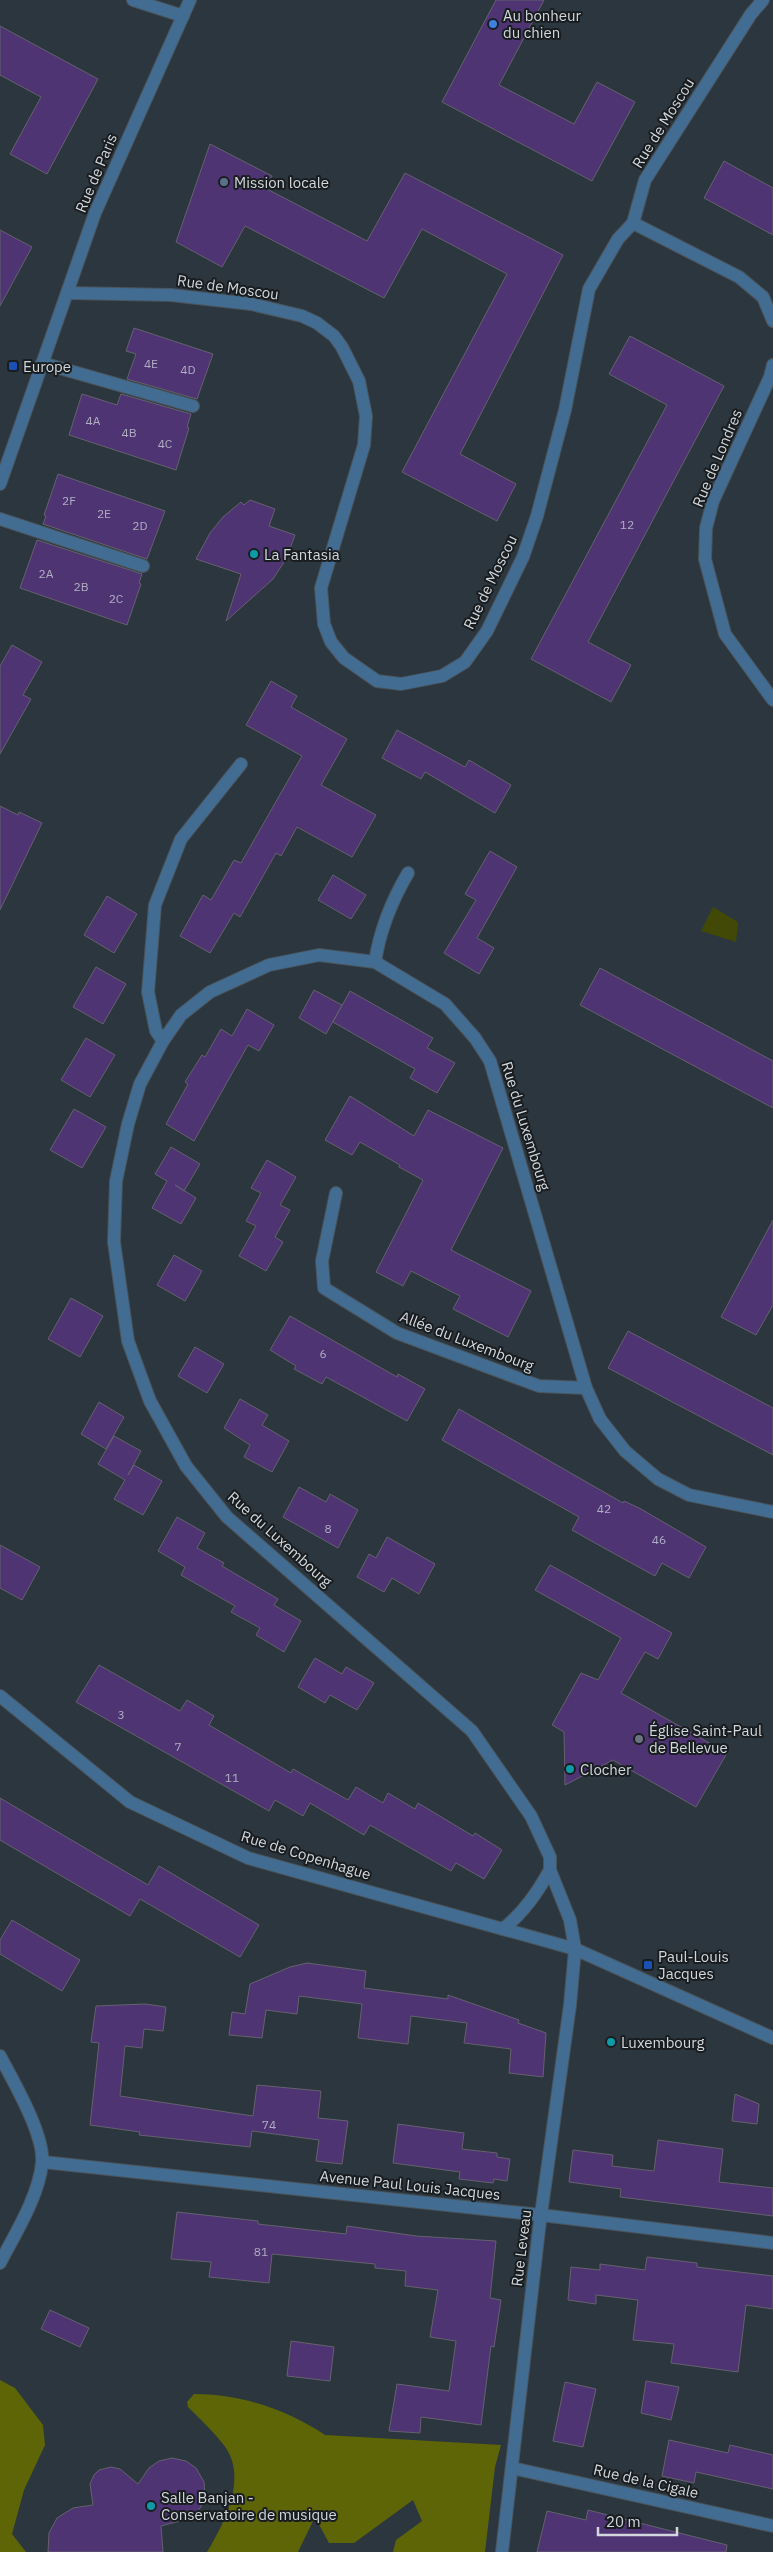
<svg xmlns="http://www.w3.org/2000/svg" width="773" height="2552" font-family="'IBM Plex Sans',sans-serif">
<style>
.green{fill:#424805}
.forest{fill:#5d6507}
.building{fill:#4f3474;stroke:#65616d}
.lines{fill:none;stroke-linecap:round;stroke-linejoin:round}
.minor-casing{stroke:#4a535a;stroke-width:14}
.minor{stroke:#426c91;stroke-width:12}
.shop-dot{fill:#3f7fe0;stroke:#191d20;stroke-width:2}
.service-dot{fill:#5c6f8a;stroke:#191d20;stroke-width:2}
.transit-dot{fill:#1a4fb4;stroke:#191d20;stroke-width:2}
.culture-dot{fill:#0f9aa8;stroke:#191d20;stroke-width:2}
.worship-dot{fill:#6b7280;stroke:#191d20;stroke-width:2}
.labels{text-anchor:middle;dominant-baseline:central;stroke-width:4;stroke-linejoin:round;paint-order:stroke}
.number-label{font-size:12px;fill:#b0aec2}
.poi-label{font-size:15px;fill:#d1d7dc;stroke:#191d20;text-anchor:start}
.street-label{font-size:15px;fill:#d1d7dc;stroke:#191d20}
</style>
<rect width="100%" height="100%" fill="#2c363e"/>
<path class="green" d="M713,907L738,922L736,942L701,931Z"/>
<g class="forest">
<path d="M0,2380L15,2388L43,2425L45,2445L24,2490L12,2534L26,2552H0Z"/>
<path d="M194,2394C240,2394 286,2409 325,2435L501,2445L495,2467L485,2552H393L396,2540L422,2521L413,2500L354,2543H329L315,2517L298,2552H207C225,2522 249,2476 223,2444C213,2431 200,2419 188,2407L187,2402Z"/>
</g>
<g class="building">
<path d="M496,0H544L499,85L574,124L597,82L635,102L592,181L442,102Z"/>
<path d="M0,26L98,79L47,174L10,154L41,97L0,75Z"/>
<path d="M210,144L272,176L265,188L367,241L405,173L563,255L460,454L516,484L497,521L402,472L507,274L422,229L384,298L245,226L222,267L176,242Z"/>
<path d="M724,161L773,188V235L704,198Z"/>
<path d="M0,230L32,247L0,306Z"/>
<path d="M134,328L213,354L197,399L127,379L136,354L126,351Z"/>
<path d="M630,336L724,386L588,642L631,665L611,702L531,659L667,405L609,374Z"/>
<path d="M82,394L117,405L121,394L191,414L187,427L189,428L176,470L69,435Z"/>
<path d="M58,474L165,511L147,559L43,524L46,516L44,515Z"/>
<path d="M250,500L275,509L269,526L295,535L286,559L273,579L226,621L241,574L196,559L210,533L223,517L241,502L244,505Z"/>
<path d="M37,540L142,574L139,583L141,584L127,625L20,588Z"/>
<path d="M12,645L42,662L23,695L31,699L0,754V666Z"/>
<path d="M271,681L297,696L291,707L347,739L321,785L376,815L352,857L297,827L281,856L276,853L240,917L234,913L210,953L180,936L203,895L211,900L234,860L241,863L302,756L246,725Z"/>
<path d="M397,730L465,767L469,760L511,785L495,813L425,772L421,779L382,758Z"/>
<path d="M0,806L18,815L19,812L42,823L0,910Z"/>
<path d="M490,851L517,867L477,938L494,948L479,974L444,953L476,900L465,894Z"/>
<path d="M333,875L366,895L351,919L318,900Z"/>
<path d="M107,896L137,914L114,953L84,935Z"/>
<path d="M96,967L126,984L103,1024L73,1007Z"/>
<path d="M600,968L773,1061V1108L580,1005Z"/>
<path d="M314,990L342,1005L326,1034L299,1018Z"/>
<path d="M350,991L433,1038L427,1048L455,1063L437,1093L410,1078L415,1069L333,1022Z"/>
<path d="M247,1009L274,1025L259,1051L248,1045L194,1141L166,1124L188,1084L185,1082L202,1055L205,1057L221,1029L232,1036Z"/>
<path d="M86,1038L115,1055L90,1097L61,1080Z"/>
<path d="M350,1096L414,1136L428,1110L503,1148L451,1250L531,1291L508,1337L453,1309L460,1296L411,1271L403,1286L376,1272L423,1180L399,1167L400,1165L360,1142L352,1155L325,1140Z"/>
<path d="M74,1109L106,1127L82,1168L50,1150Z"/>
<path d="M171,1147L200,1164L184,1191L175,1185L196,1198L181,1224L152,1208L167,1181L155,1174Z"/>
<path d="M267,1160L296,1177L280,1205L290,1210L275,1237L283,1242L266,1271L239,1256L256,1226L246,1221L261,1193L251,1188Z"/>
<path d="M773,1220V1305L756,1335L721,1317Z"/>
<path d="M174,1255L202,1271L185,1301L157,1285Z"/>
<path d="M71,1298L103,1316L80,1357L48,1339Z"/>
<path d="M290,1316L397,1377L398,1374L425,1389L407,1421L326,1377L322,1384L294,1369L296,1366L270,1350Z"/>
<path d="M628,1331L773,1408V1455L608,1368Z"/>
<path d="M195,1347L224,1364L207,1393L178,1376Z"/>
<path d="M240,1399L268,1415L262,1425L289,1441L272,1472L244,1457L250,1445L224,1428Z"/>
<path d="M99,1402L124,1417L106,1449L81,1434Z"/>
<path d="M459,1409L623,1503L624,1501L641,1509L706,1547L689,1578L662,1563L655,1576L604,1548L572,1530L579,1517L442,1440Z"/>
<path d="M114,1436L141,1451L128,1475L134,1465L162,1481L143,1515L114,1499L125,1480L98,1464Z"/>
<path d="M299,1487L326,1502L330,1494L358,1510L338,1548L283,1517Z"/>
<path d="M177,1517L205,1533L197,1548L224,1563L222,1566L278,1599L274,1605L301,1621L284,1652L256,1635L260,1628L231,1612L235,1606L181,1575L185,1567L158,1551Z"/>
<path d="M387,1537L435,1564L419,1594L392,1578L384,1592L357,1577L369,1554L376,1558Z"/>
<path d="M0,1545L40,1567L22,1600L0,1588Z"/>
<path d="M550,1565L672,1633L658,1659L645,1652L621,1693L727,1753L696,1807L613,1760L565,1785L564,1732L552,1725L581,1673L598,1680L621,1638L535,1590Z"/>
<path d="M315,1658L342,1674L346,1667L374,1683L357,1710L330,1695L325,1703L298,1687Z"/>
<path d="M99,1665L180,1711L187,1700L214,1716L209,1725L291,1773L293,1769L348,1800L356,1787L383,1803L388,1793L415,1809L418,1803L473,1836L475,1833L502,1850L484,1879L456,1863L451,1871L370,1825L364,1835L310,1803L303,1816L275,1800L269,1811L76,1702Z"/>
<path d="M0,1798L148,1885L159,1866L259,1925L240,1957L140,1899L130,1916L0,1840Z"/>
<path d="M12,1920L80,1960L62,1991L0,1954V1940Z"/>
<path d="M307,1963L366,1971L364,1988L448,1999V1995L519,2020L518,2023L546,2033L543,2077L509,2073L511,2049L464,2043L467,2023L411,2016L408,2044L358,2038L362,2004L299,1996L297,2014L266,2010L262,2038L229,2035L232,2012L245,2014L250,1984L290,1967Z"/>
<path d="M145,2004L166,2007L163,2031L144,2029L142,2048L125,2046L120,2096L253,2116L257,2085L321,2091L318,2118L348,2121L342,2164L316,2161L319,2140L252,2131L250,2147L139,2135L140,2132L90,2125L99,2043L91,2042L96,2006Z"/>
<path d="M735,2094L759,2104L757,2124L732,2121Z"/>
<path d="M398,2124L464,2133L462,2149L497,2153V2157L510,2159L507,2181L494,2179L493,2183L459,2179L460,2172L393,2163Z"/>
<path d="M658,2140L723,2149L719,2182L773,2188V2216L620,2197L621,2189L569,2182L573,2150L613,2155L612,2166L654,2171Z"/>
<path d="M177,2212L258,2221V2224L346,2234L347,2226L416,2236L496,2241L490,2298L501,2300L494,2347L491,2346L481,2425L421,2417L420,2433L389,2431L397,2384L449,2391L456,2341L430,2337L438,2290L405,2286L406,2271L375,2268V2264L272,2254L269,2283L209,2277L211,2262L171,2259Z"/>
<path d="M647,2257L697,2263V2267L773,2276V2309L746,2305L738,2372L671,2363L674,2344L633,2340L638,2300L596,2295V2304L568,2300L571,2267L600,2270V2264L645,2270Z"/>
<path d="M50,2310L89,2328L80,2347L41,2329Z"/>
<path d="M291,2341L334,2347L330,2381L287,2376Z"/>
<path d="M646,2381L679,2387L671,2420L641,2413Z"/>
<path d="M565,2382L596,2389L583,2447L553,2441Z"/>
<path d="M669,2440L728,2453L730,2445L773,2455V2489L696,2472L694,2483L662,2476Z"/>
<path d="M172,2458L186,2461L196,2468L204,2482L205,2495L201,2507L191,2518L161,2526L163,2552H48L49,2533L57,2518L73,2508L93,2505L90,2484L94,2475L99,2470L111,2467L120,2469L138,2484L149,2468L159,2461Z"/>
<path d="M588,2510L727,2545L726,2552H537L547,2511L586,2520Z"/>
</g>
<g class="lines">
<defs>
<g id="minor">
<path d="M133,0L183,16"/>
<path d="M633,223L739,277L763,297L773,321"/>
<path d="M68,293L171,295L251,304L302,316L317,323L334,336L342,347L359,381L366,416L364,445L321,588L324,624L331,642L344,658L377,681L401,684L442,676L465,662L487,631L523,557L537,516L565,410L589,289L618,239L633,223L645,180L751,14L763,0"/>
<path d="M42,363L193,406"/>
<path d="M773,365L770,377L713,501L706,528L705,559L725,634L773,700"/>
<path d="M0,484L95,213L190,0"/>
<path d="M0,519L143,566"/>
<path d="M375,962C380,929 391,902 408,873"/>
<path d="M163,1041L156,1031L148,992L155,905L181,839L241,764"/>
<path d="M336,1193L322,1261L324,1288L397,1333L539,1386L586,1388"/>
<path d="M0,1696L130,1802L248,1858L575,1949L773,2038"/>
<path d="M503,1929C524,1912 537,1893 550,1870"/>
<path d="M0,2056C13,2081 45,2135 42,2163C39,2196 15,2234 0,2263"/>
<path d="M43,2162L541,2215L773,2243"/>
<path d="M512,2468L773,2526"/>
<path d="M502,2552L539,2229L570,2005L575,1949L570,1920L550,1870V1857L531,1816L472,1731L227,1517L186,1466L150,1401L128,1341L114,1242L116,1181L128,1124L140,1084L163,1041L181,1015L210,992L269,965L319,955L375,962L445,1004L475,1038L490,1061L586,1388L600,1419L625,1451L658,1479L689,1495L773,1512"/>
</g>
</defs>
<use href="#minor" class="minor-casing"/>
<use href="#minor" class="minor"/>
</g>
<circle class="shop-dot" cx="493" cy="24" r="5"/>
<circle class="service-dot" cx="224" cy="182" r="5"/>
<g class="transit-dot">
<rect x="8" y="361" width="10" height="10" rx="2.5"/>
<rect x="643" y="1960" width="10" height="10" rx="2.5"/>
</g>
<g class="culture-dot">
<circle cx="254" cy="554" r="5"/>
<circle cx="570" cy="1769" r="5"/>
<circle cx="611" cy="2042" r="5"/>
<circle cx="151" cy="2506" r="5"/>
</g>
<circle class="worship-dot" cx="639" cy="1739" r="5"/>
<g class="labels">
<g class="number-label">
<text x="151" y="363">4E</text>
<text x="188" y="369">4D</text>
<text x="93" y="420">4A</text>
<text x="129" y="432">4B</text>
<text x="165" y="443">4C</text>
<text x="69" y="500">2F</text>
<text x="104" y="513">2E</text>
<text x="627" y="524">12</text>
<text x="140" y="525">2D</text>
<text x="46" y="573">2A</text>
<text x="81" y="586">2B</text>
<text x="116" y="598">2C</text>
<text x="323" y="1353">6</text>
<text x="604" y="1508">42</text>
<text x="328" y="1528">8</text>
<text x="659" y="1539">46</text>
<text x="121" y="1714">3</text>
<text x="178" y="1746">7</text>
<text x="232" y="1777">11</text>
<text x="269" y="2124">74</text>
<text x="261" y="2251">81</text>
</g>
<g class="poi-label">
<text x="503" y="15">Au bonheur<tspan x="503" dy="17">du chien</tspan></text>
<text x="234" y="182">Mission locale</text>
<text x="23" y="366">Europe</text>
<text x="264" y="554">La Fantasia</text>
<text x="649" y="1730">Église Saint-Paul<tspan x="649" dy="17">de Bellevue</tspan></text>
<text x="580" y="1769">Clocher</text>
<text x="658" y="1956">Paul-Louis<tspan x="658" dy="17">Jacques</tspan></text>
<text x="621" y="2042">Luxembourg</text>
<text x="161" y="2497">Salle Banjan -<tspan x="161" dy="17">Conservatoire de musique</tspan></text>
</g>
<g class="street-label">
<text transform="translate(663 123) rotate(-58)">Rue de Moscou</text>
<text transform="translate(96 173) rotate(-67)">Rue de Paris</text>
<text transform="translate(228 287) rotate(8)">Rue de Moscou</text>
<text transform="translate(717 458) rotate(-67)">Rue de Londres</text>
<text transform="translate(490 582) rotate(-64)">Rue de Moscou</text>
<text transform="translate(526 1126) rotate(73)">Rue du Luxembourg</text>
<text transform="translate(467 1341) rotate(21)">Allée du Luxembourg</text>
<text transform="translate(280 1539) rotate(42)">Rue du Luxembourg</text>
<text transform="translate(306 1855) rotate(17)">Rue de Copenhague</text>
<text transform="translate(410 2185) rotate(6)">Avenue Paul Louis Jacques</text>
<text transform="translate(521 2248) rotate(-83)">Rue Leveau</text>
<text transform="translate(646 2481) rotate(13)">Rue de la Cigale</text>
</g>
</g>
<path d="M598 2527v8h79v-8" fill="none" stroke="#d1d7dc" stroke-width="2.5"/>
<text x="606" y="2527" font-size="15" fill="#d1d7dc" stroke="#191d20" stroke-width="4" paint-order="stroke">20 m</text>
</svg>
